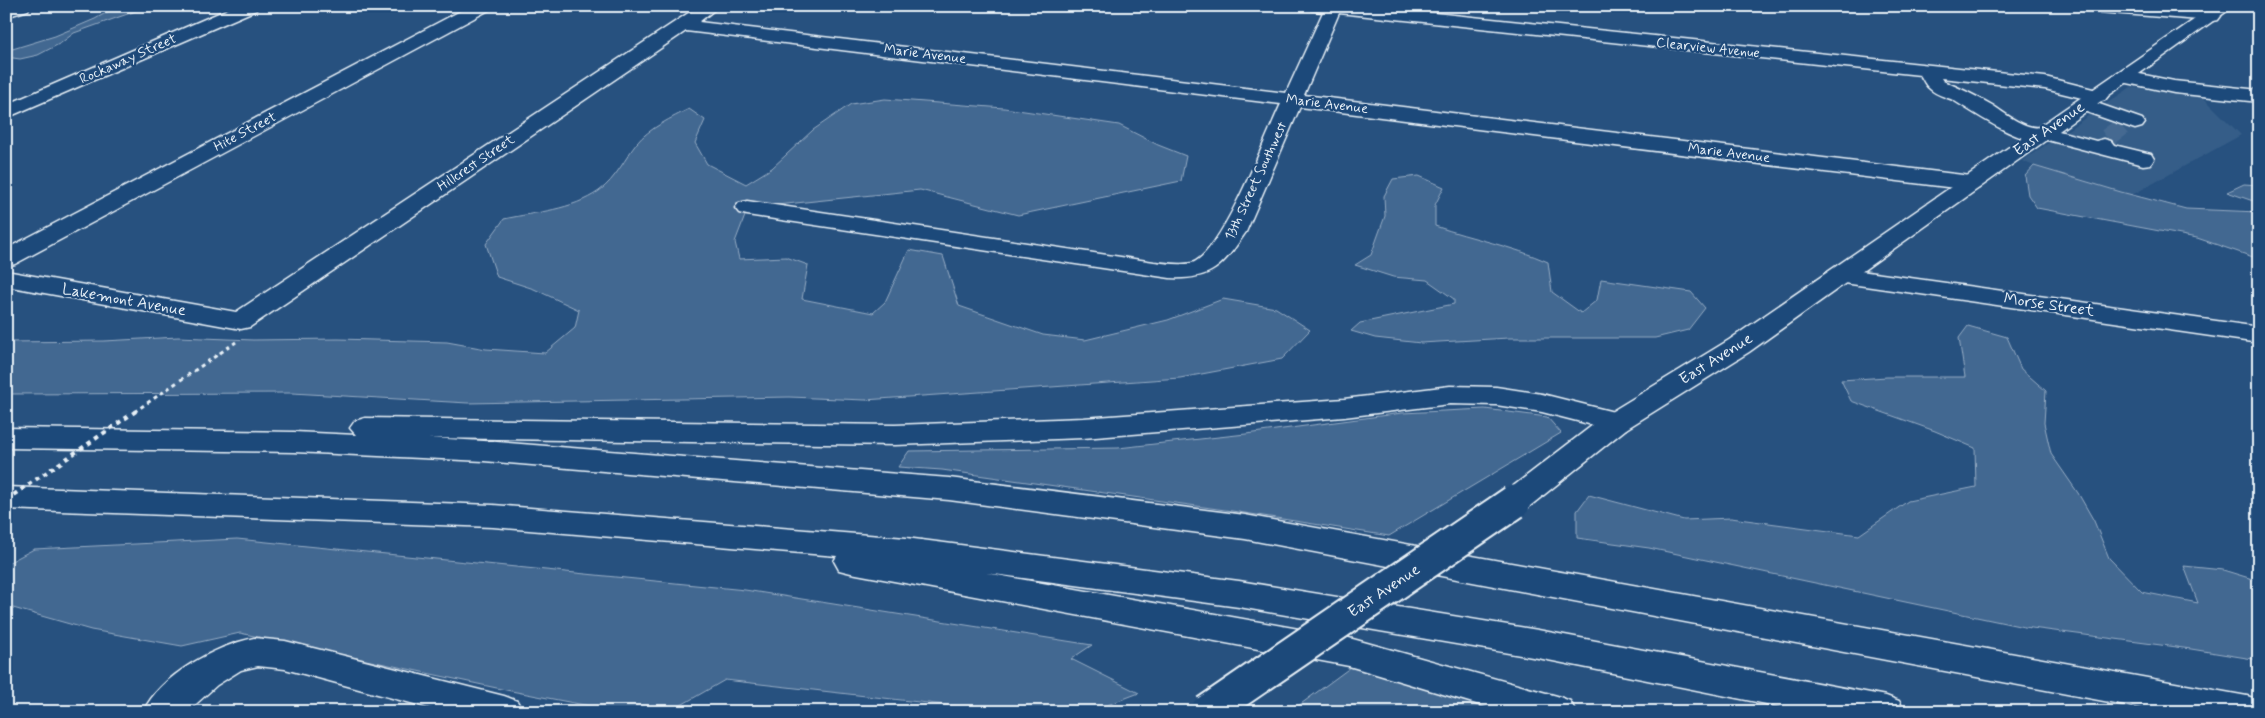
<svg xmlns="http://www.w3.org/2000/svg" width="2265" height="718" font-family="Mynerve,sans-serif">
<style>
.built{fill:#355d88}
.green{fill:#436891;stroke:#96acc4}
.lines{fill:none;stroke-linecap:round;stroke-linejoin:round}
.minor-tunnel{stroke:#446991;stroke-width:19;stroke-dasharray:19 9;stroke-linecap:butt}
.minor-casing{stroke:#e8f1f8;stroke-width:3}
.major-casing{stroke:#e8f1f8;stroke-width:3}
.highway-casing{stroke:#e8f1f8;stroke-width:3}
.path{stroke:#e8f1f8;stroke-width:3;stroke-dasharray:4 4;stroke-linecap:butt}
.minor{fill:#1f4a7a;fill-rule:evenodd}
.major{fill:#1f4a7a;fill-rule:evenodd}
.highway{fill:#1f4a7a;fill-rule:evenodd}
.major-bridge-casing{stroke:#e8f1f8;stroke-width:37;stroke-linecap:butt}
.path-bridge-far1{stroke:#e8f1f8;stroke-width:3;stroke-dasharray:4 4;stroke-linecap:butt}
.path-bridge{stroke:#e8f1f8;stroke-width:4;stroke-dasharray:4.5 4.5;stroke-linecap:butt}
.major-bridge{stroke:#1f4a7a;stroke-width:33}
.labels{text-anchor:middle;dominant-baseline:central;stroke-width:4.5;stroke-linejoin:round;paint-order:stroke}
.far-street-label{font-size:14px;fill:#e8f1f8;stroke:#1f4a7a}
.street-label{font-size:16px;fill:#e8f1f8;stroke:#1f4a7a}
</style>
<rect width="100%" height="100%" fill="#27517f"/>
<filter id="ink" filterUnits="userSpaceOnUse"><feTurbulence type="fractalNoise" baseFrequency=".02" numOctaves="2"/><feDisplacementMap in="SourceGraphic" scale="10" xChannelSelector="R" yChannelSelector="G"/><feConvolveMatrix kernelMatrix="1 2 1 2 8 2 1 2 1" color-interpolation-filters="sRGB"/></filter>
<g filter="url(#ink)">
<path class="built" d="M2131,87L2201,95L2241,135L2132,195L2034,166L2022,161Z"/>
<g class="green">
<path d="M118,6H150L74,33L61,43L38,55L20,59L6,57V51L55,36L95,19Z"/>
<path d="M885,99L1004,108L1119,125L1158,145L1186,156L1181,181L1018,215L920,190L748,208L735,242L739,259L786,257L808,265L802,299L873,313L885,302L909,250L943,256L959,306L1043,335L1085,340L1168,320L1223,299L1276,308L1310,330L1282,359L1180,378L865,400L789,397L468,403L292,393L6,394V342L104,341L178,337L253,340L338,339L447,342L486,349L545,353L575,328L579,310L534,289L497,277L486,244L504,219C536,212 572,210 599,191C616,179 625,158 637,143C648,129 673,117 689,109L705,120L695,143L707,164L746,184L772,168L813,130L851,104Z"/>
<path d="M2034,166L2121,192L2186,209L2259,212V259L2197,238L2037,208L2028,195L2025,176Z"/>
<path d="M1419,176L1444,187L1435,205V226C1473,239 1512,246 1548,262L1552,292L1581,313L1597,300L1601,279L1691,292L1705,308L1688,330L1655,338H1509L1421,343L1375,338L1351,331L1360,323L1454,304V299L1427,280L1393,277L1355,265L1371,255L1385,216L1384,196L1393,179Z"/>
<path d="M2244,184L2259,185V203L2227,192Z"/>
<path d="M1968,326L2007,337L2021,369L2046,391L2044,423L2051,454L2078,493L2094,521L2109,558L2142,592L2198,603L2184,566L2223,570L2259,581V660L2191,649L2024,627L1649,548L1577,538V511L1589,495L1684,520L1731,518L1859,535L1908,501L1976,487L1975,448L1935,431L1851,401L1841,380L1887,377H1965L1959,338Z"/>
<path d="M1485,409L1547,417L1561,433L1389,536L1232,511L942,470L898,467L909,451L1118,448L1246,434L1402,413Z"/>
<path d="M237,539L745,590L1092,645L1071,659L1139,693L1089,712H1007L725,680L669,712H621L506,690L240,633L182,646L91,630L6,606V564L34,549Z"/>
<path d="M1351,667L1523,712H1290Z"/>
</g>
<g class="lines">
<path class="minor-tunnel" d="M2107,138L2124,125"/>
<defs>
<g id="minor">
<path d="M6,6H30L28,10L6,17Z"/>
<path d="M235,6H258L256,10L6,118V105Z"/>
<path d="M470,6H491L489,10L15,264L6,266V249Z"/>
<path d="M699,6H719L699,22L1286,93L1323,12L1311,10L1309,6H1368L2045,77L2105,92L2108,96L2105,100L2098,102L2045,89L1941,78L1943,81C1960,88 1976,96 1992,105C2006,114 2026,131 2044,127L2096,141L2104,139L2111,141L2114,145L2151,154L2154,159L2151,164L2143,165L2047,140C2022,147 1975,113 1953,100C1946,97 1934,94 1929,88C1925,85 1923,79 1920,75L1339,13L1304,95L1971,176L1979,178L1982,183L1979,188L1971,190L1300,107L1246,232C1223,265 1213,280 1170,278L747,215L739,213L735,208L739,203L747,201L1154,262C1165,263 1181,266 1192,263C1222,253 1266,135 1281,104L686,31L250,327L241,329L6,286V271L236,312Z"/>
<path d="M2077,6H2154L2212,11L2218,12L2221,16L2218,20L2212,21L2085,11L2079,10Z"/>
<path d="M2125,71L2174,81L2259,90V102L2174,93L2118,81L2115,77L2118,73Z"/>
<path d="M2085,99L2142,119L2145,123L2142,127L2135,129L2078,109L2075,105L2078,101Z"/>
<path d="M1839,268L2259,327V343L1830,281L1826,276L1830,271Z"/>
<path d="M254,638L285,641L504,696L517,701L523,712H444L285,669L258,666L241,670L217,685L187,712H143C161,675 215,646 254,638Z"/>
</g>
<path id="major" d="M2214,6H2234L1749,352L1626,429L1525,510L1514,513L1503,510L1498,502L1503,494L1606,415L1729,340Z"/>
<g id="highway">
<path d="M1450,386L1496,387L1542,394L1626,415L1631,422L1626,429L1616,431L1542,412L1496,405L1450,404L1344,417L1083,438L895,445L428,438L484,441L949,478L1245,515L2247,696L2259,700V712H2162L1245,539L949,500L484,461L294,452L6,448V428L294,432L356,435L350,428L355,421L365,418L895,425L1083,418L1344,399Z"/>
<path d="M6,487L493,505L906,538L1239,581L1538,630L1886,696L1899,701L1905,712H1806L1538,658L1239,607L986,573L1349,638L1557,696L1570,701L1576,712H1503L1349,666L851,573L839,570L834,561L837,556L493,527L6,509Z"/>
</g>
</defs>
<use href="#minor" class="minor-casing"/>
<use href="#major" class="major-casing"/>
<use href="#highway" class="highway-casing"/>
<path class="path" d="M220,353L236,342"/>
<use href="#minor" class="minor"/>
<use href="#major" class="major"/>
<use href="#highway" class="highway"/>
<defs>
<path id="major-bridge" d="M1207,712L1514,502"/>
</defs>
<use href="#major-bridge" class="major-bridge-casing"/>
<path class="path-bridge-far1" d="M134,412L220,353"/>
<path class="path-bridge" d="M6,500L136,411"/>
<use href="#major-bridge" class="major-bridge"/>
</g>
</g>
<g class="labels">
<g class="far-street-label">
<text transform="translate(1708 48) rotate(6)">Clearview Avenue</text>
<text transform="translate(925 54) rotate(7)">Marie Avenue</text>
<text transform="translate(128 59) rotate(-24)">Rockaway Street</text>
<text transform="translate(1327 104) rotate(7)">Marie Avenue</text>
<text transform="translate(245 132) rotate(-28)">Hite Street</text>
<text transform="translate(1729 153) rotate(7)">Marie Avenue</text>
<text transform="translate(476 163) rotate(-34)">Hillcrest Street</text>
<text transform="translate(1256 181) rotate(-65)">13th Street Southwest</text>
</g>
<g class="street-label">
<text transform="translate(2049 129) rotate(-35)">East Avenue</text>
<text transform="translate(124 300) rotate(10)">Lakemont Avenue</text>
<text transform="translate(2049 305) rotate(8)">Morse Street</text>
<text transform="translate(1716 359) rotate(-32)">East Avenue</text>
<text transform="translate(1384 591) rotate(-34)">East Avenue</text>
</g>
</g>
<rect width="2265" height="718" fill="none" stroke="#1f4a7a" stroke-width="25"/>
<rect x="12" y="12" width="2240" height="693" fill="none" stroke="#e8f1f8" stroke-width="2" filter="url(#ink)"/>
</svg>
